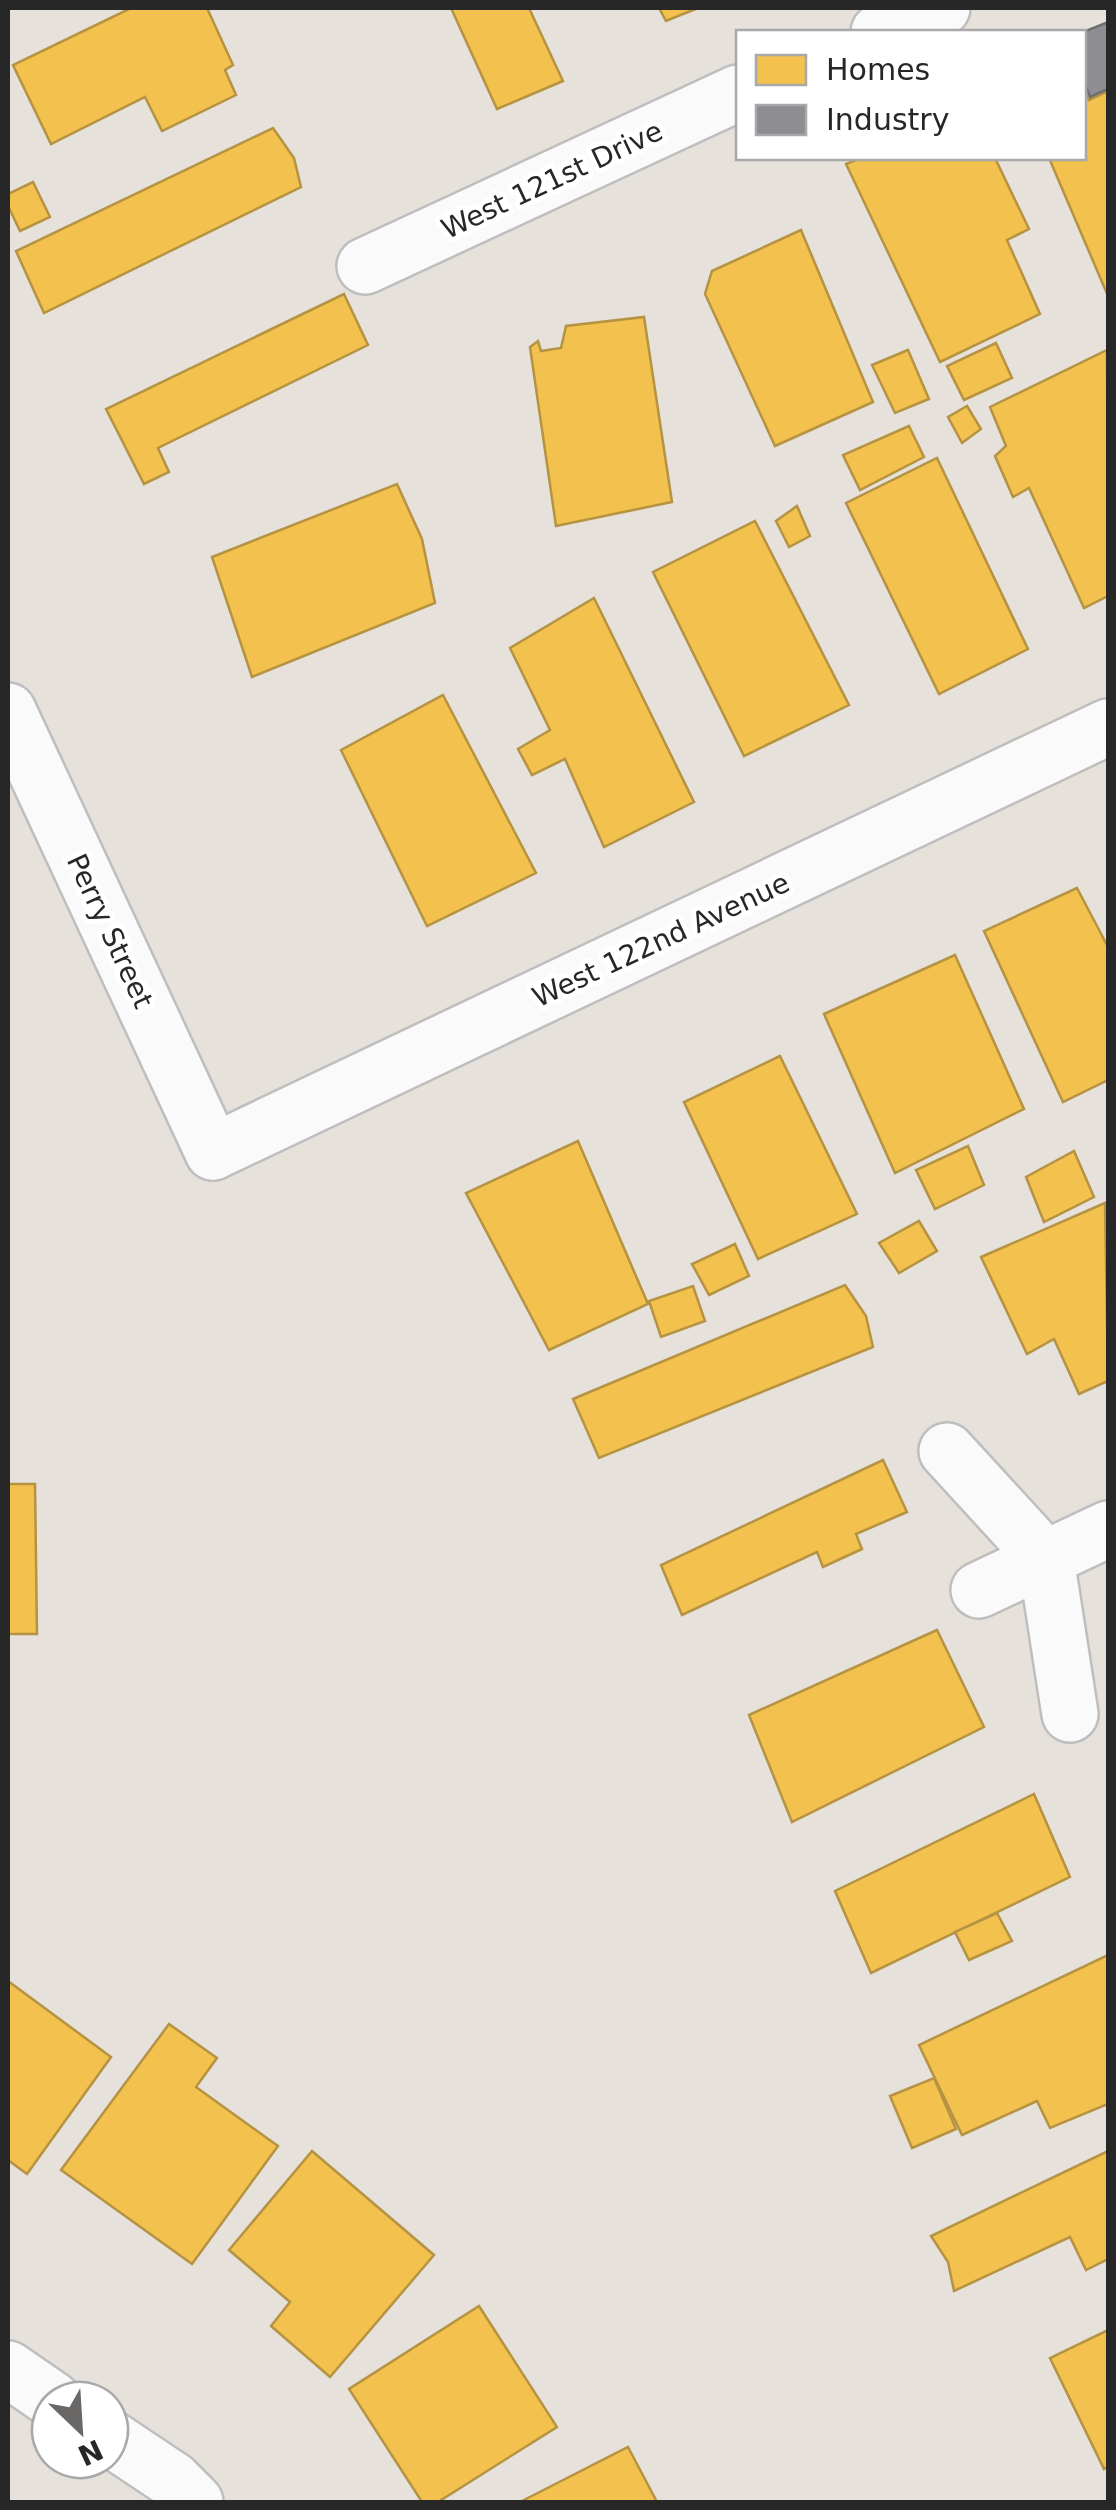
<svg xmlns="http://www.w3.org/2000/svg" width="1116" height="2510" font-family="'DejaVu Sans',sans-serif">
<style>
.homes{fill:#f2c14e;stroke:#b59342;stroke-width:2.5}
.industry{fill:#8d8d92;stroke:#6e6e72;stroke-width:2.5}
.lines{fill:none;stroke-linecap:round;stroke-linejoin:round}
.minor-casing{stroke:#bfbebf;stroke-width:60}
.tertiary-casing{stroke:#bfbebf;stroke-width:60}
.minor{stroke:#fbfafa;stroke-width:55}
.tertiary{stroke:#fbfafa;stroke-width:55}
.labels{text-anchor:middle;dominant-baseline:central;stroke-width:10;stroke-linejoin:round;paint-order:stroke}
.street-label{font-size:28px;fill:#272727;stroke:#fff}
</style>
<rect width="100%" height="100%" fill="#e7e1dc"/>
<g class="homes">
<path d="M131,8H207L233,65L225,70L236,95L162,131L145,97L51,144L13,65Z"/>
<path d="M451,8H529L563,81L497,109Z"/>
<path d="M659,8H698L666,21Z"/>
<path d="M1084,90L1089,100L1108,91V296L1049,158H1084Z"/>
<path d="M273,128L294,158L301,187L44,313L16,251Z"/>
<path d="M861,158H995L1029,229L1007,240L1040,314L940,362L846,164Z"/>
<path d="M33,182L50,217L20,231L8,206V194Z"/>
<path d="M801,230L873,402L775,446L705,294L712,271Z"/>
<path d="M344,294L368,345L158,448L169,472L144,484L106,409Z"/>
<path d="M644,317L672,502L556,526L530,347L538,341L541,351L561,348L566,326Z"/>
<path d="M996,343L1012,378L964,400L947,366Z"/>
<path d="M908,350L929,399L895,413L872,365Z"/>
<path d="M1107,350L1108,596L1084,608L1029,488L1013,497L995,456L1006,446L990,407Z"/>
<path d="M967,406L981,429L962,443L948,417Z"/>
<path d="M909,426L924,457L860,490L843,455Z"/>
<path d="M937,458L1028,649L939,694L846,503Z"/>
<path d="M397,484L422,539L435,603L252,677L212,557Z"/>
<path d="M797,506L810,536L789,547L776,521Z"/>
<path d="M755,521L849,705L744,756L653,572Z"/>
<path d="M594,598L694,802L604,847L565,759L532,775L518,749L550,730L510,648Z"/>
<path d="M443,695L536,873L427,926L341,750Z"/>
<path d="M1077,888L1108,947V1080L1063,1102L984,931Z"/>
<path d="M955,955L1024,1109L895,1173L824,1014Z"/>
<path d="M780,1056L857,1214L758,1259L684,1102Z"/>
<path d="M578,1141L648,1304L549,1350L466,1193Z"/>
<path d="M968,1146L984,1185L935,1209L916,1170Z"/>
<path d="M1074,1151L1094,1197L1044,1222L1026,1177Z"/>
<path d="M1105,1203L1108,1381L1079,1394L1054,1339L1027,1354L981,1257Z"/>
<path d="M919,1221L937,1251L899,1273L879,1243Z"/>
<path d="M735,1244L749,1276L709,1295L692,1264Z"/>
<path d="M845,1285L866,1316L873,1347L599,1458L573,1399Z"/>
<path d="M693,1286L705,1321L661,1337L649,1301Z"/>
<path d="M883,1460L907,1512L856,1534L862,1549L823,1567L817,1552L682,1615L661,1565Z"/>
<path d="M8,1484H35L37,1634H8Z"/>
<path d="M937,1630L984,1727L792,1822L749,1715Z"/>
<path d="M1034,1794L1070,1877L871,1973L835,1891Z"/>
<path d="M997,1913L1012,1941L969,1960L955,1932Z"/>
<path d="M1108,1955V2104L1050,2128L1037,2101L962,2135L919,2045Z"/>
<path d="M8,1981L111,2057L27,2174L8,2160Z"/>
<path d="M169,2024L217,2058L196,2087L278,2146L192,2264L61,2170Z"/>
<path d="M934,2078L956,2129L912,2148L890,2096Z"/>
<path d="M312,2151L434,2255L330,2377L271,2326L290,2302L229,2250Z"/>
<path d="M1108,2151V2259L1086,2270L1070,2237L954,2291L948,2262L931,2236Z"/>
<path d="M479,2306L557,2427L438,2502H422L349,2389Z"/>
<path d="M1108,2330V2466L1104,2469L1050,2358Z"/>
<path d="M628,2447L657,2502H520Z"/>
</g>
<path class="industry" d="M1108,22V89L1090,97L1084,81L1083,32Z"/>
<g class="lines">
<defs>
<g id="minor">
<path d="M879,32L942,8"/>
<path d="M365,266L738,93"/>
<path d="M213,1152L1108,727"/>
<path d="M947,1451L1046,1559L1070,1714"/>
<path d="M979,1590L1108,1529"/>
<path d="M8,2369L53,2400"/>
<path d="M110,2438L173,2480L195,2502"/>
</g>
<path id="tertiary" d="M8,711L213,1152"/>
</defs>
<use href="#minor" class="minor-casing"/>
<use href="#tertiary" class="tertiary-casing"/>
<use href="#minor" class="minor"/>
<use href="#tertiary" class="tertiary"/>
</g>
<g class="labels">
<g class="street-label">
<text transform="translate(552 180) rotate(-25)">West 121st Drive</text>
<text transform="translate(110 931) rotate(65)">Perry Street</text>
<text transform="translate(661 940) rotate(-25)">West 122nd Avenue</text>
</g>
</g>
<rect width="1116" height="2510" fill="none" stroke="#272727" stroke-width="20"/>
<rect x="736" y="30" width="350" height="130" fill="#ffffff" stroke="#a9a9a9" stroke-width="2.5"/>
<rect x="756" y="55" width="50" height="30" fill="#f2c14e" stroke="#a9a9a9" stroke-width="2.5"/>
<text x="826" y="80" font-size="30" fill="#272727">Homes</text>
<rect x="756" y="105" width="50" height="30" fill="#8d8d92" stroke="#a9a9a9" stroke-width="2.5"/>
<text x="826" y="130" font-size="30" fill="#272727">Industry</text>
<g transform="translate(80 2430) rotate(155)"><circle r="48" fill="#ffffff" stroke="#a9a9a9" stroke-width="2.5"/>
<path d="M0-8L18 38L0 25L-18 38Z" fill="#6a6866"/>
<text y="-15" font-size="28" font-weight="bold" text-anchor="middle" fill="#272727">N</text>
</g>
</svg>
